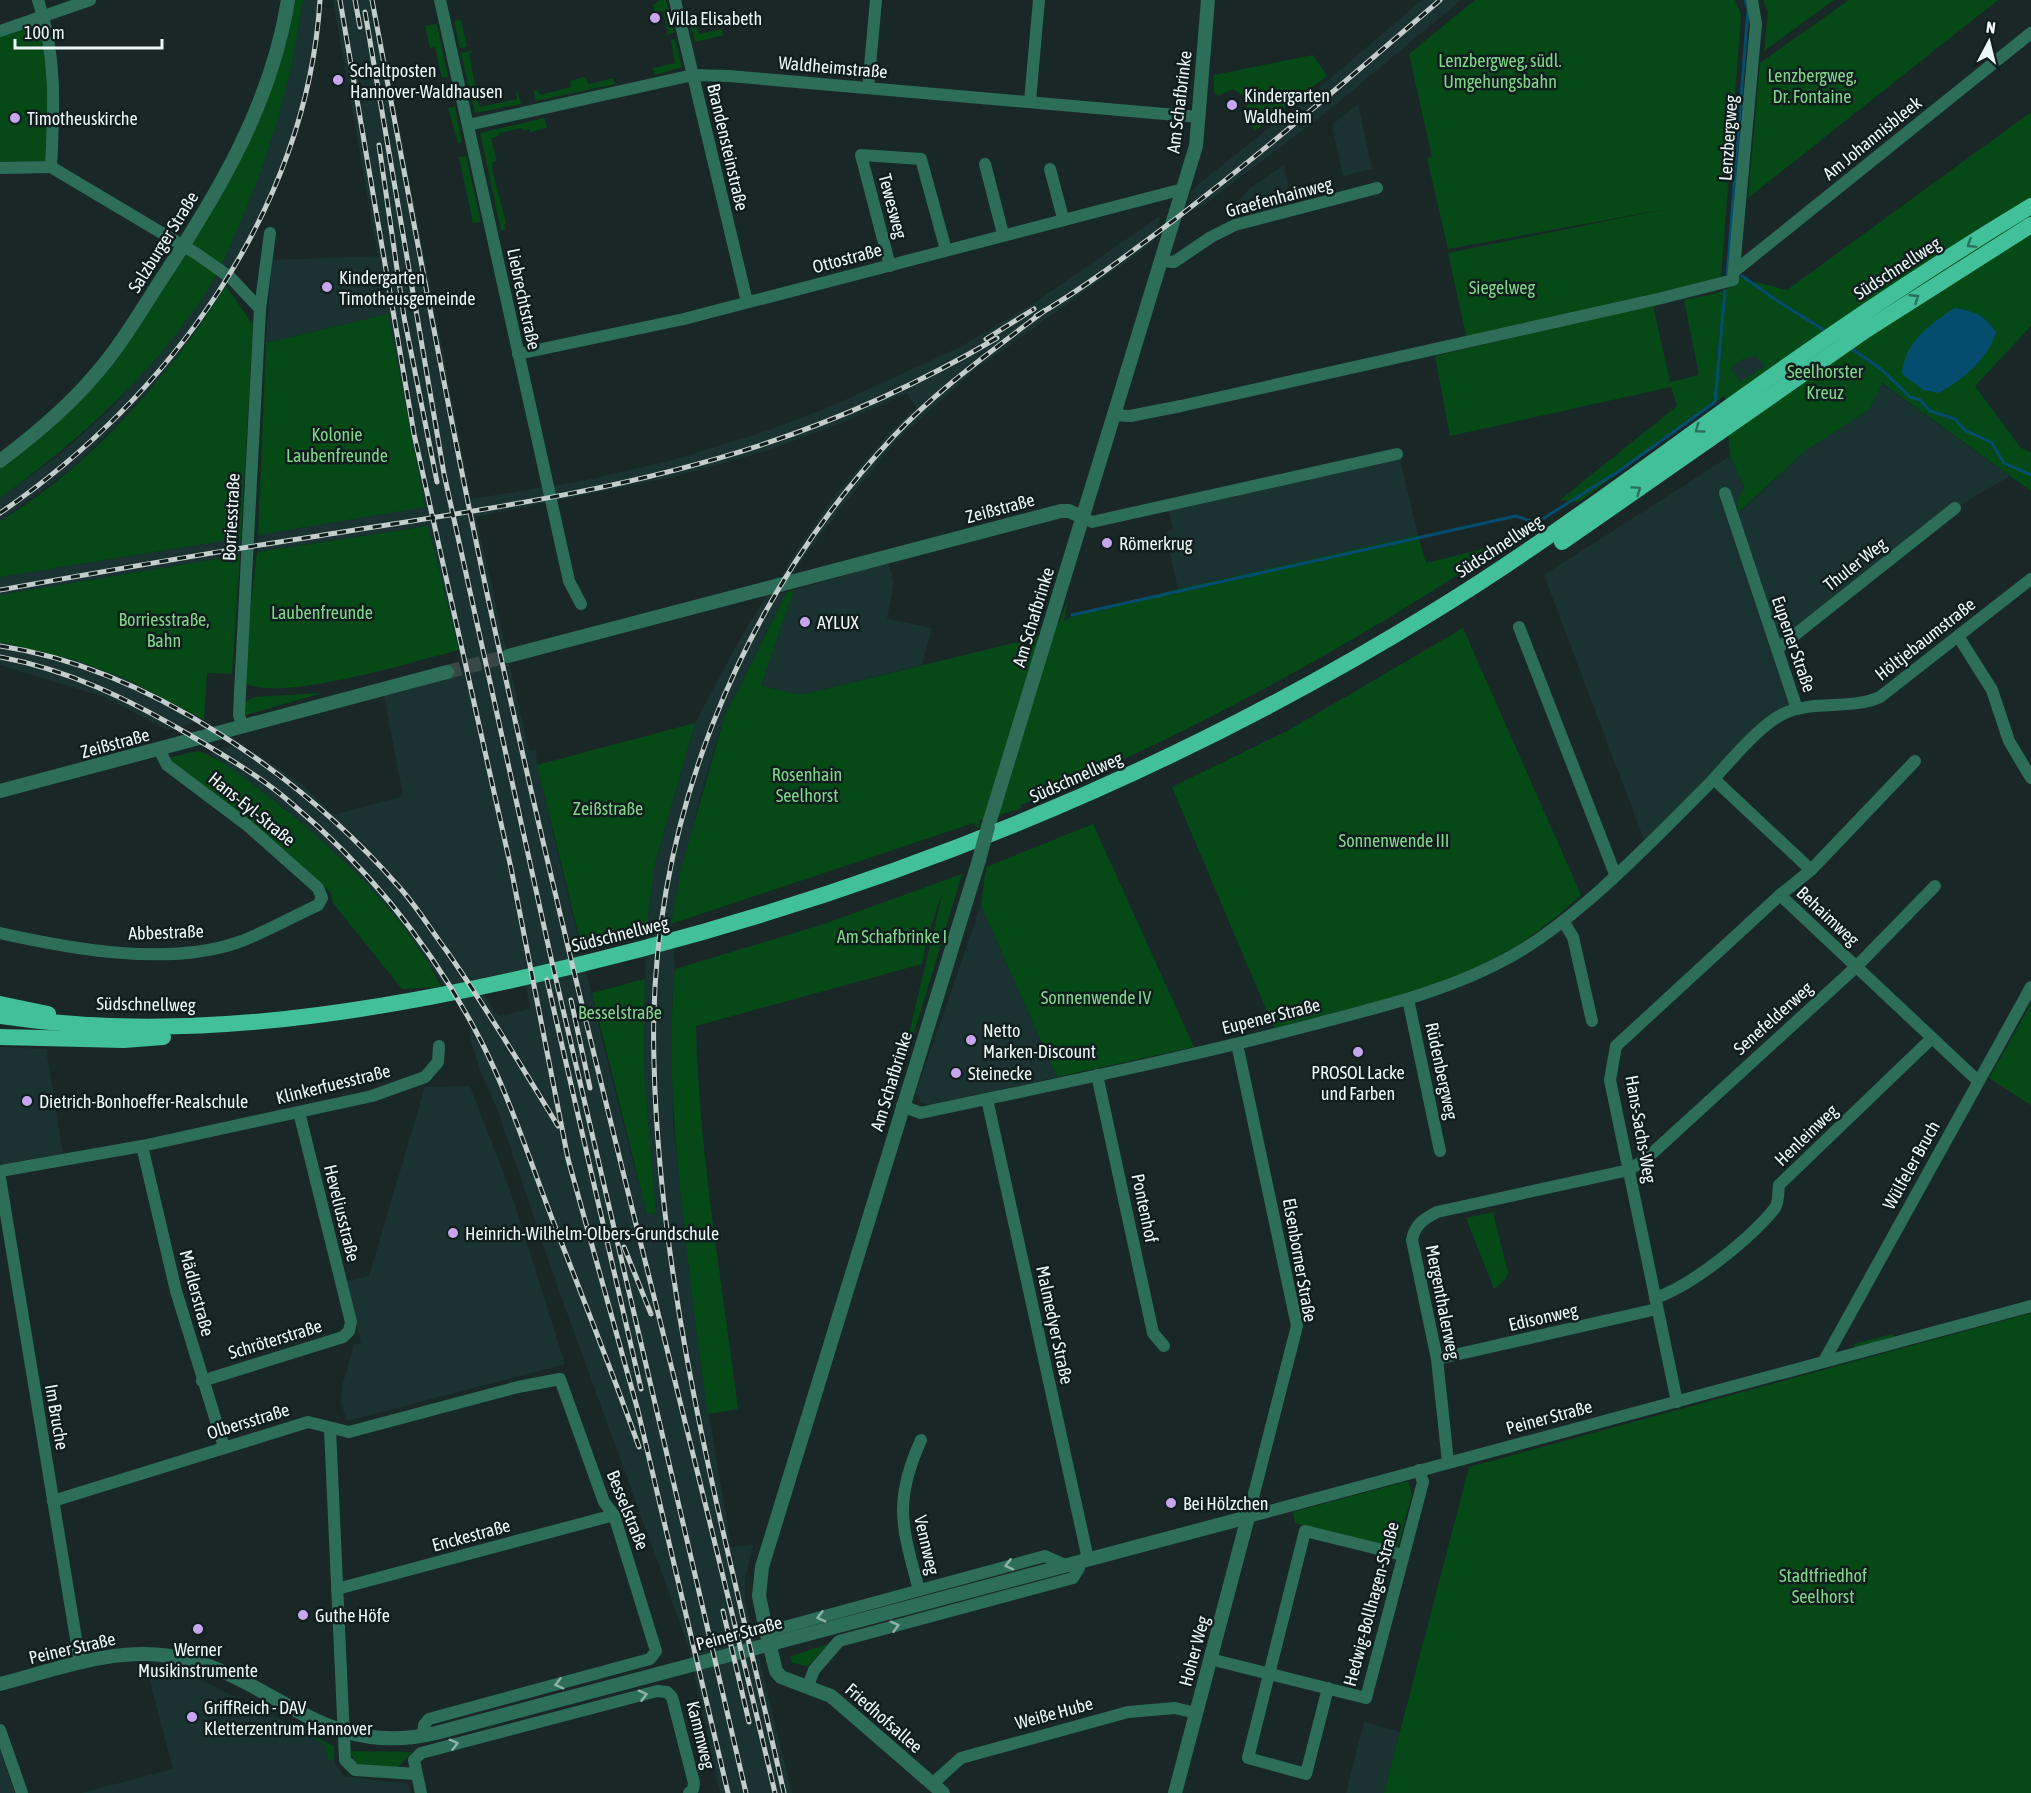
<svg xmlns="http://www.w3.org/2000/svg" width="2031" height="1793" font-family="'Asap Condensed',sans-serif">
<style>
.built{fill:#1a3231;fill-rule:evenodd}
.green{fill:#054916;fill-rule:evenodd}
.water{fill:#044d6f}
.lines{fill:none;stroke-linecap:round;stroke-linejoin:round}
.stream{stroke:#044d6f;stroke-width:3}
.tertiary-tunnel{stroke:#394746;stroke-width:14;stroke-dasharray:14 7;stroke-linecap:butt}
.minor{stroke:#2d6e59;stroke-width:12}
.tertiary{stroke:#2d6e59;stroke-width:14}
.trunk{stroke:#42c09a;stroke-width:16}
.rail-casing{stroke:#c2cdcc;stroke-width:5}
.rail{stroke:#101e1d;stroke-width:3;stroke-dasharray:9;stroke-linecap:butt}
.tertiary-bridge{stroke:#2d6e59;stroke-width:14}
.oneway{stroke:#296f5c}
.oneway2{stroke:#8eb2a8}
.poi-dot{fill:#c8a6ef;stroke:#101e1d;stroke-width:2}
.labels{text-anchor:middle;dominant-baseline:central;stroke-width:5;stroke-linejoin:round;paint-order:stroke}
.poi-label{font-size:18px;fill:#eef7f7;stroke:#101e1d;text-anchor:start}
.park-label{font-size:18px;fill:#81d789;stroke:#101e1d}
.street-label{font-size:18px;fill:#eef7f7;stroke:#101e1d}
</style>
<rect width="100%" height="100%" fill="#192827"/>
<g class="built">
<path d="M303,0H322L308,94L292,148L270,204L226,286L175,361L123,418L72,468L0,521V498L58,456L112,408L186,320L213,280L299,28Z"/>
<path d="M333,0H375L471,499L582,481L669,461L757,434L832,406L962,346L1037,301L1160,216L1156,238L1147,247L976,369L898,439L841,508L799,564L785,568L831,500L890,432L916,408L907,393L841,423L763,452L673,477L476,517L529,751L536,749L537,765L611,1076L647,1214L656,1212L644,1072L646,932L655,863L695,723L741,637L766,597L787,592L725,715L700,797L671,924L675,969L672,1001L673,1123L701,1367L731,1547L753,1545L745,1578V1601L792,1793H720L688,1645L558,1288L498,1111L481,1073L470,1038V1022L406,933L339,856L282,806L210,754L240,743L302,784L334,815L403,796L383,690L463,668L428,526L257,552L258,535L424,507L388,314L266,343L272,260L378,256ZM524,974L530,1009L498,1016L475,981Z"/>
<path d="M1422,0H1461L1327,112L1201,207L1191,210V192L1201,182L1319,88Z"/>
<path d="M1358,104L1372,169L1343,176L1332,125Z"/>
<path d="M1284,165L1292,205L1236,218L1233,207L1249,189Z"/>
<path d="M1757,355L1765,366L1741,383L1731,368L1743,359Z"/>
<path d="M1881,383L2010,476L1955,508L1777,648L1797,709L1784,714L1646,845L1544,575L1730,456L1744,486L1737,502L1740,512L1805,451L1870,409Z"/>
<path d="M1400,459L1418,535L1178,589L1165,532L1173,530L1169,511Z"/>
<path d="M241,538L240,555L0,595V577Z"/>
<path d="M888,563L894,582L887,619L932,628L922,665L801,695L761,686L794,590Z"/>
<path d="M0,642L78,661L126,679L204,720L168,730L104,697L0,665Z"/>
<path d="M981,905L1057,1077L929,1105L920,1101L916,1092Z"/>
<path d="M0,1047L46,1049L63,1154L3,1164L0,1162Z"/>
<path d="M470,1086L510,1190L565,1364L347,1421L341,1403L342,1386L354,1345L361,1343L347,1281L369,1276L425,1087Z"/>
<path d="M146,1666L199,1679L330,1744L334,1746L335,1764L344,1776L408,1784L411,1793H81L173,1769Z"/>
<path d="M1364,1722L1400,1732L1384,1793H1346Z"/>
<path d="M0,1750L15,1793H0Z"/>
</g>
<g class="green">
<path d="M288,0H303C291,81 272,149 240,223C231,242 224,263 213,281C159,369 82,438 0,498V461L95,376L239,151Z"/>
<path d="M660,0H666L674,33L661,37L668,33L663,11H654L653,5Z"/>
<path d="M1475,0H1735L1741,15L1721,279L1467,340L1448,253L1666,209L1448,249L1427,158L1432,157L1409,54Z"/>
<path d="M1763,0H1834L1764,51L1768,13Z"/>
<path d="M1849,0H1998L1748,198L1760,63Z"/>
<path d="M694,13L699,34L722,29L724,35L695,42L688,14Z"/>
<path d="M43,16L50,47L51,167L0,168V31Z"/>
<path d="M461,20L467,47L460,48L454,21Z"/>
<path d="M437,24L448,77L442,78L435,47L430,48L425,26Z"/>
<path d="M675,39L682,67L655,75L653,68L675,63L671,40Z"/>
<path d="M473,51L469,54L477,95L475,96L480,107L517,99L516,93L518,92L521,104L475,113L461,53Z"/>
<path d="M1313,55L1327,76L1255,131L1246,116L1247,99L1233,89L1218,96L1214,92V75Z"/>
<path d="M584,77L589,84L613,78L615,84L536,101L534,91L537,90L540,95L571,87L570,81Z"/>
<path d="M455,107L462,142L458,143L448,108Z"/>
<path d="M2031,112V326L1975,386L2020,447L2031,453V491L1882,383L1870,409L1805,451L1739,512L1737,502L1744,486L1730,456L1725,395L1579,502L1560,500L1677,406L1671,387L1450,436L1435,356L1653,305L1670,382L1699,375L1684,300C1700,296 1732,294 1740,278L1787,290ZM1756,356L1765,366L1740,382L1731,368L1743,359Z"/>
<path d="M544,118L547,128L530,132L529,129L523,131L522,128L499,133V136L491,138L497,161L493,162L492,169L506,223L504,224L505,230L501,231L480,133Z"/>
<path d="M466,156L481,222L473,223L459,157Z"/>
<path d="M226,286L253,325L241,538L0,577V521C93,465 168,377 226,286Z"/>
<path d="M388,314L425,507L258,535L266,343Z"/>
<path d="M428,526L459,650C417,660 273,706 242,681L257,552Z"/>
<path d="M1418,535L1426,563L1506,543C1353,646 1191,733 1021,805L1020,809L980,820L978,829L974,823L671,924L681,869L725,715L787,592L794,590L761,686L801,695L1030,639L1045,597L1036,637C1059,632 1061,619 1068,598L1064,622L1071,617L1178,589Z"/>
<path d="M240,555L232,674L207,673L204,720L126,679L78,661L0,642V595Z"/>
<path d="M1463,628L1581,895C1548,925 1513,952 1472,970C1410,997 1340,1010 1274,1028L1172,787L1289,730Z"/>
<path d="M322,693L246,715L244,703L254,697Z"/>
<path d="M695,723L655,863L646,932L582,949L537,765Z"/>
<path d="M198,751C220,758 238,773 256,787C321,835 407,914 441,987L402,989L333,903L331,893L252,824L171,761V757Z"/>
<path d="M1093,824L1194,1047L1057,1077L981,905L986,867Z"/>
<path d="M962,874L898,1087L896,1088L943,891L927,938L922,964L696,1026C699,1155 722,1281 738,1409L708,1414C698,1348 690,1281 683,1215C674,1132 667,1052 675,969L821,925Z"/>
<path d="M645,979L644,1072L656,1212L647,1214L592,993Z"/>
<path d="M2031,1004V1105L1989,1078Z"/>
<path d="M1493,1212L1508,1273L1504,1281L1494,1289L1466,1218Z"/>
<path d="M2031,1313V1793H1384L1469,1467Z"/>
<path d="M1892,1334L1894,1337L1855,1348L1854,1344Z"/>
<path d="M1408,1481L1412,1494L1397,1550L1295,1523L1293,1512Z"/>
<path d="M828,1644L808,1666L792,1663L791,1656Z"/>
<path d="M300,1730L334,1746V1759L329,1761L324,1744Z"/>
<path d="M350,1751L412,1752L397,1768L362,1766L354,1761Z"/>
</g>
<path class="water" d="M1955,308C1974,311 1985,316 1996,332C1989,358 1962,380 1939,393L1923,390L1902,374C1904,342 1930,324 1955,308Z"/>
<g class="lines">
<g class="stream">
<path d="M1731,267L1728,264L1748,9L1745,0"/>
<path d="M1727,274L1728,264"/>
<path d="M1742,276L1779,302L1827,332"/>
<path d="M1849,347L1881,369L1910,397L1920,400L1930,411L1955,419L1966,431L1991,442L2004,463L2031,475"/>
<path d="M1072,615L1516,516L1536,523L1619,471L1715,402L1725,291"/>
</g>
<path class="tertiary-tunnel" d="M447,672L508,656"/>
<g class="minor">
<path d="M440,0L569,581L581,604"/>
<path d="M675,0L747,302"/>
<path d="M0,31L90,0"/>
<path d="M868,88L876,0"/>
<path d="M1030,101L1039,0"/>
<path d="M468,125L693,75L729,76L1199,117"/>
<path d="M985,164L1003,234"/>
<path d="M51,167L197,254L231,278L260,309"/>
<path d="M0,168L51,167C54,110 57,55 38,0"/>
<path d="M1050,169L1063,218"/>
<path d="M1161,261L1174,262L1211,237L1235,225L1377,188"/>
<path d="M890,266L861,155L921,159L946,250"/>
<path d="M1736,270L2031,33"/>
<path d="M518,354L684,319L1183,189"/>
<path d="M1113,415L1130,416L1181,406L1662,298L1733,280L1756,24L1752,0"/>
<path d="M1725,493L1797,709"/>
<path d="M1082,517L1092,522L1397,454"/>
<path d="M1519,627L1615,874"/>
<path d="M1958,636L1992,690L2009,741L2031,778"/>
<path d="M1777,649L1955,508"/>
<path d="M243,727L239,715L240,692L260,309L270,233"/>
<path d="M1714,779L1811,870L1780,895L1978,1081"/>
<path d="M1811,870L1915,761"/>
<path d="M1563,921L1573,937L1592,1021"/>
<path d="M0,933C72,949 168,967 239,942C266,932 292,917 318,905L322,898L318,888L248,826L167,765L159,749"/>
<path d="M1408,999L1440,1151"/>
<path d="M1237,1044L1297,1326L1248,1517"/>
<path d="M1097,1075L1153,1333L1164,1346"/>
<path d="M987,1099L1088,1559"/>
<path d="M902,1106L921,1113C1051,1085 1182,1059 1311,1025C1379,1007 1449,991 1510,957C1580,918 1653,840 1710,783C1730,762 1759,725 1785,713C1814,700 1851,710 1880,697L2031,579"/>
<path d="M142,1146L176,1291L224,1447"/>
<path d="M0,1171L142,1146L372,1096L425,1077L438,1062L439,1046"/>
<path d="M0,1178L80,1663"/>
<path d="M1655,1298C1692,1286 1751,1238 1775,1208C1779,1202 1778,1192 1779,1185L1931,1039"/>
<path d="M1437,1359L1657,1309"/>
<path d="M1824,1361L2031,987"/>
<path d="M202,1381L343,1337L349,1331L351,1322L299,1112"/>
<path d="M1677,1402L1610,1080L1616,1046L1780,895"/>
<path d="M330,1429L345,1760L355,1770L416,1774"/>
<path d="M1448,1462L1437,1359L1412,1240C1415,1224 1424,1219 1437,1212L1629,1170L1647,1158L1856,967L1935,886"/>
<path d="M53,1501L308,1422L349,1432L518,1387L560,1379L604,1502L614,1515L656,1651L650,1659L429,1719L424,1725L423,1736"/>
<path d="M1248,1517L2031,1306"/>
<path d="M337,1589L614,1515"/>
<path d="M919,1590C902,1527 893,1502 921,1440"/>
<path d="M766,1632L1045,1556L1065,1565"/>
<path d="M1210,1659L1366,1698L1423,1482L1419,1470"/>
<path d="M808,1686L814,1670L839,1641L1073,1578L1079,1568L1077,1562"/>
<path d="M1328,1688L1306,1774L1248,1758L1305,1531L1403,1555"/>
<path d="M0,1730L22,1793"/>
<path d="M932,1784L961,1758L1128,1712L1175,1708L1196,1713"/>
<path d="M421,1793L414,1760L421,1753L657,1691L667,1692L672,1697L694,1783L693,1789L689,1793"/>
</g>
<g class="tertiary">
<path d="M0,461C33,436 67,408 94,376C119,348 139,314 159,283C217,195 271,106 288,0"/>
<path d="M508,656L1061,511H1069L1082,517"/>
<path d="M0,791L447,672"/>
<path d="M988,827L1196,146L1208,0"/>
<path d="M766,1630L759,1596L762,1567L979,860"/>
<path d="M773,1659L776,1671L781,1677L831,1696L943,1793"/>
<path d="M0,1684C55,1670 113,1647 170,1656C273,1672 318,1761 436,1733L1248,1517"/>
<path d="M1175,1793L1248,1517"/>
</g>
<g class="trunk">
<path d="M1562,542L1866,330L2031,225"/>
<path d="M0,1004L48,1014"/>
<path d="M0,1016C171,1042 346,1017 513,980C839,908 1152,786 1436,610C1545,543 1646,466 1750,392C1841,327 1935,264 2031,206"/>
<path d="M0,1037L124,1040L163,1037"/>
</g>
<defs>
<g id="rail">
<path d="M340,0L414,434L511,868L568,1159L638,1411L728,1793"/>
<path d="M355,0L360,27"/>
<path d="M372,0C415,227 455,454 506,680C589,1052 688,1421 775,1793"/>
<path d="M365,12L444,474L551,958L746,1793"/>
<path d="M379,145L404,317L437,482"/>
<path d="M1036,316C1084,288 1130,253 1174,220C1266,150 1353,75 1440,0"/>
<path d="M986,339L1034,309"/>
<path d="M0,513C169,398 307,209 320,0"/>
<path d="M0,590C106,571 212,552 318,536C466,512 618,492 761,445C843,418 922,382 997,338"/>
<path d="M0,646C148,668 303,777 400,888C417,907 431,930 446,950C486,1007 522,1067 558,1126"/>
<path d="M0,657C69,670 128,699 188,734C223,755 260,776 291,803C369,868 434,950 481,1041C510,1098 530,1161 553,1221C582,1296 612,1371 639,1447"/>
<path d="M547,980L641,1389"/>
<path d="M571,1000L590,1088"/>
<path d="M624,1247L651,1314"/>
<path d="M723,1611L749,1722"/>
<path d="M784,1793C730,1552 660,1311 654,1062C647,831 736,605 893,437C938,389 992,351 1044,311"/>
</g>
</defs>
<use href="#rail" class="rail-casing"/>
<use href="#rail" class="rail"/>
<g class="tertiary-bridge">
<path d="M979,860L988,827"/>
<path d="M766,1630L773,1659"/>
</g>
</g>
<defs><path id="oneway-chevron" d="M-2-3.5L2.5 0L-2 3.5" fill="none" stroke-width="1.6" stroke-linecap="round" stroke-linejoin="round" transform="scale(1.5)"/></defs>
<g class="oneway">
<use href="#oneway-chevron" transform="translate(1971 244) rotate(148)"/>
<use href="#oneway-chevron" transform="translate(1915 298) rotate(-33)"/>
<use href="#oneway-chevron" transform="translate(1699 429) rotate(144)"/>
<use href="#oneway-chevron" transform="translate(1637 490) rotate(-34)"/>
</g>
<g class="oneway2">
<use href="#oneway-chevron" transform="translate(1009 1565) rotate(166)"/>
<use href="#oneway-chevron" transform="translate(821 1617) rotate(165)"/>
<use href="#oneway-chevron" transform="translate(895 1626) rotate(-15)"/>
<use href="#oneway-chevron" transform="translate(559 1684) rotate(165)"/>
<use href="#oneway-chevron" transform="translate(643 1695) rotate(-15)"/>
<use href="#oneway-chevron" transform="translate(454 1744) rotate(-15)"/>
</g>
<g class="poi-dot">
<circle cx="655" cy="18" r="6"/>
<circle cx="338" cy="80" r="6"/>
<circle cx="1232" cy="105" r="6"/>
<circle cx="15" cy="118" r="6"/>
<circle cx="327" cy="287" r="6"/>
<circle cx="1107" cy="543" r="6"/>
<circle cx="805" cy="622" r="6"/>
<circle cx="971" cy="1040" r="6"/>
<circle cx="1358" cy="1052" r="6"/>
<circle cx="956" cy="1073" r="6"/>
<circle cx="27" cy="1101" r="6"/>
<circle cx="453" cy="1233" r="6"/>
<circle cx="1171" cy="1503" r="6"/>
<circle cx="303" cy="1615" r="6"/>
<circle cx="198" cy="1629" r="6"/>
<circle cx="192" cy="1717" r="6"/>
</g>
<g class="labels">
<g class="poi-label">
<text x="667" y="18">Villa Elisabeth</text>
<text x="350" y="70">Schaltposten<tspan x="350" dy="21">Hannover-Waldhausen</tspan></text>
<text x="1244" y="95">Kindergarten<tspan x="1244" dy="21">Waldheim</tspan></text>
<text x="27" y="118">Timotheuskirche</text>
<text x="339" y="277">Kindergarten<tspan x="339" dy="21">Timotheusgemeinde</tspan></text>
<text x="1119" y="543">Römerkrug</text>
<text x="817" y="622">AYLUX</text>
<text x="983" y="1030">Netto<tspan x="983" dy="21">Marken-Discount</tspan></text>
<text x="1358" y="1072" text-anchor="middle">PROSOL Lacke<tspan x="1358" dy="21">und Farben</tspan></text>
<text x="968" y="1073">Steinecke</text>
<text x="39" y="1101">Dietrich-Bonhoeffer-Realschule</text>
<text x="465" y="1233">Heinrich-Wilhelm-Olbers-Grundschule</text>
<text x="1183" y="1503">Bei Hölzchen</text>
<text x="315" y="1615">Guthe Höfe</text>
<text x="198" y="1649" text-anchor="middle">Werner<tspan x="198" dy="21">Musikinstrumente</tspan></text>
<text x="204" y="1707">GriffReich - DAV<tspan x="204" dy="21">Kletterzentrum Hannover</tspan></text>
</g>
<g class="park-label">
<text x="1500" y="60">Lenzbergweg, südl.<tspan x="1500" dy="21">Umgehungsbahn</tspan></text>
<text x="1812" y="75">Lenzbergweg,<tspan x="1812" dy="21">Dr. Fontaine</tspan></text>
<text x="1502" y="287">Siegelweg</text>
<text x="1825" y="371">Seelhorster<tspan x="1825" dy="21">Kreuz</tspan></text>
<text x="337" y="434">Kolonie<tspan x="337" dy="21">Laubenfreunde</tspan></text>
<text x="322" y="612">Laubenfreunde</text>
<text x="164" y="619">Borriesstraße,<tspan x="164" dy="21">Bahn</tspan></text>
<text x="807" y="774">Rosenhain<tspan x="807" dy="21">Seelhorst</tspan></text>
<text x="608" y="808">Zeißstraße</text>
<text x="1394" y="840">Sonnenwende III</text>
<text x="892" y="936">Am Schafbrinke I</text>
<text x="1096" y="997">Sonnenwende IV</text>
<text x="620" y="1012">Besselstraße</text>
<text x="1823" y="1575">Stadtfriedhof<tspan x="1823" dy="21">Seelhorst</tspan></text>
</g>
<g class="street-label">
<text transform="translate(833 67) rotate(5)">Waldheimstraße</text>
<text transform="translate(1179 102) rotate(-83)">Am Schafbrinke</text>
<text transform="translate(1728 138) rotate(-86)">Lenzbergweg</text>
<text transform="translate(1872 138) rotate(-39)">Am Johannisbleek</text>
<text transform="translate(728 147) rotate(77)">Brandensteinstraße</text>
<text transform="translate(1279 197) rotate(-15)">Graefenhainweg</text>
<text transform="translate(893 206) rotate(75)">Tewesweg</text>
<text transform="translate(163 242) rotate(-58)">Salzburger Straße</text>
<text transform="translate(847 258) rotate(-15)">Ottostraße</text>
<text transform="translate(1897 268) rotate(-33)">Südschnellweg</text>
<text transform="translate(524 299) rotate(78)">Liebrechtstraße</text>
<text transform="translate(1000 508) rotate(-15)">Zeißstraße</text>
<text transform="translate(231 517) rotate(-87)">Borriesstraße</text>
<text transform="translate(1499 546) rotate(-33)">Südschnellweg</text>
<text transform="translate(1855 564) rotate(-38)">Thuler Weg</text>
<text transform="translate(1033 617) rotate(-73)">Am Schafbrinke</text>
<text transform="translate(1925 639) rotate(-38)">Höltjebaumstraße</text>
<text transform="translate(1794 644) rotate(71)">Eupener Straße</text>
<text transform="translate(115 743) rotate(-15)">Zeißstraße</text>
<text transform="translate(1076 777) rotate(-24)">Südschnellweg</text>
<text transform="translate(252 809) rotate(39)">Hans-Eyl-Straße</text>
<text transform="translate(1828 916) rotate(43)">Behaimweg</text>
<text transform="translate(166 932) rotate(-2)">Abbestraße</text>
<text transform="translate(620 934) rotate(-14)">Südschnellweg</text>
<text transform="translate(146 1004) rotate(1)">Südschnellweg</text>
<text transform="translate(1271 1016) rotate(-14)">Eupener Straße</text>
<text transform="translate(1773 1018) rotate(-42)">Senefelderweg</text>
<text transform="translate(1442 1071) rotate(78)">Rüdenbergweg</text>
<text transform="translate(891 1081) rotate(-73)">Am Schafbrinke</text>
<text transform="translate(333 1084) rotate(-14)">Klinkerfuesstraße</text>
<text transform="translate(1641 1129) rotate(80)">Hans-Sachs-Weg</text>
<text transform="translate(1806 1135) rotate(-44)">Henleinweg</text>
<text transform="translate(1911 1165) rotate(-61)">Wülfeler Bruch</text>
<text transform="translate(1145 1208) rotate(78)">Pontenhof</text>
<text transform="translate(342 1213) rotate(76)">Heveliusstraße</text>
<text transform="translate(1300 1260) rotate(80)">Elsenborner Straße</text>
<text transform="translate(197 1293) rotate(75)">Mädlerstraße</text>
<text transform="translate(1443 1302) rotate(79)">Mergenthalerweg</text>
<text transform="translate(1543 1317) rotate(-13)">Edisonweg</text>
<text transform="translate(1055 1325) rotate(78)">Malmedyer Straße</text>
<text transform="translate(275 1339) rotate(-17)">Schröterstraße</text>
<text transform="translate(57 1417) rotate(80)">Im Bruche</text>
<text transform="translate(1549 1417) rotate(-15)">Peiner Straße</text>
<text transform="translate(248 1421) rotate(-17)">Olbersstraße</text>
<text transform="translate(628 1510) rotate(68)">Besselstraße</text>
<text transform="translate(471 1535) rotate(-15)">Enckestraße</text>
<text transform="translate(927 1545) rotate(77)">Vennweg</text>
<text transform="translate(1371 1604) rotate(-75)">Hedwig-Bollhagen-Straße</text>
<text transform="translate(739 1633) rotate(-15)">Peiner Straße</text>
<text transform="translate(72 1648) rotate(-13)">Peiner Straße</text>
<text transform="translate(1194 1651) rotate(-75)">Hoher Weg</text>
<text transform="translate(1054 1713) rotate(-15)">Weiße Hube</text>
<text transform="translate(884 1718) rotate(41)">Friedhofsallee</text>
<text transform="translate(701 1735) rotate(76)">Kammweg</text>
</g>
</g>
<g transform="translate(1989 42) rotate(7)" stroke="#101e1d" stroke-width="4.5" paint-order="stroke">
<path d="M0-4.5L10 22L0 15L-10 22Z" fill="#eef7f7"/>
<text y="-9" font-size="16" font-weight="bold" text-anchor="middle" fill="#eef7f7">N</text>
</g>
<path d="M15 39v9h147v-9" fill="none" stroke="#eef7f7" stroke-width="3"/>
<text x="24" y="39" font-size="18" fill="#eef7f7" stroke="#101e1d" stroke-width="4.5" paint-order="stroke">100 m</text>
</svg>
